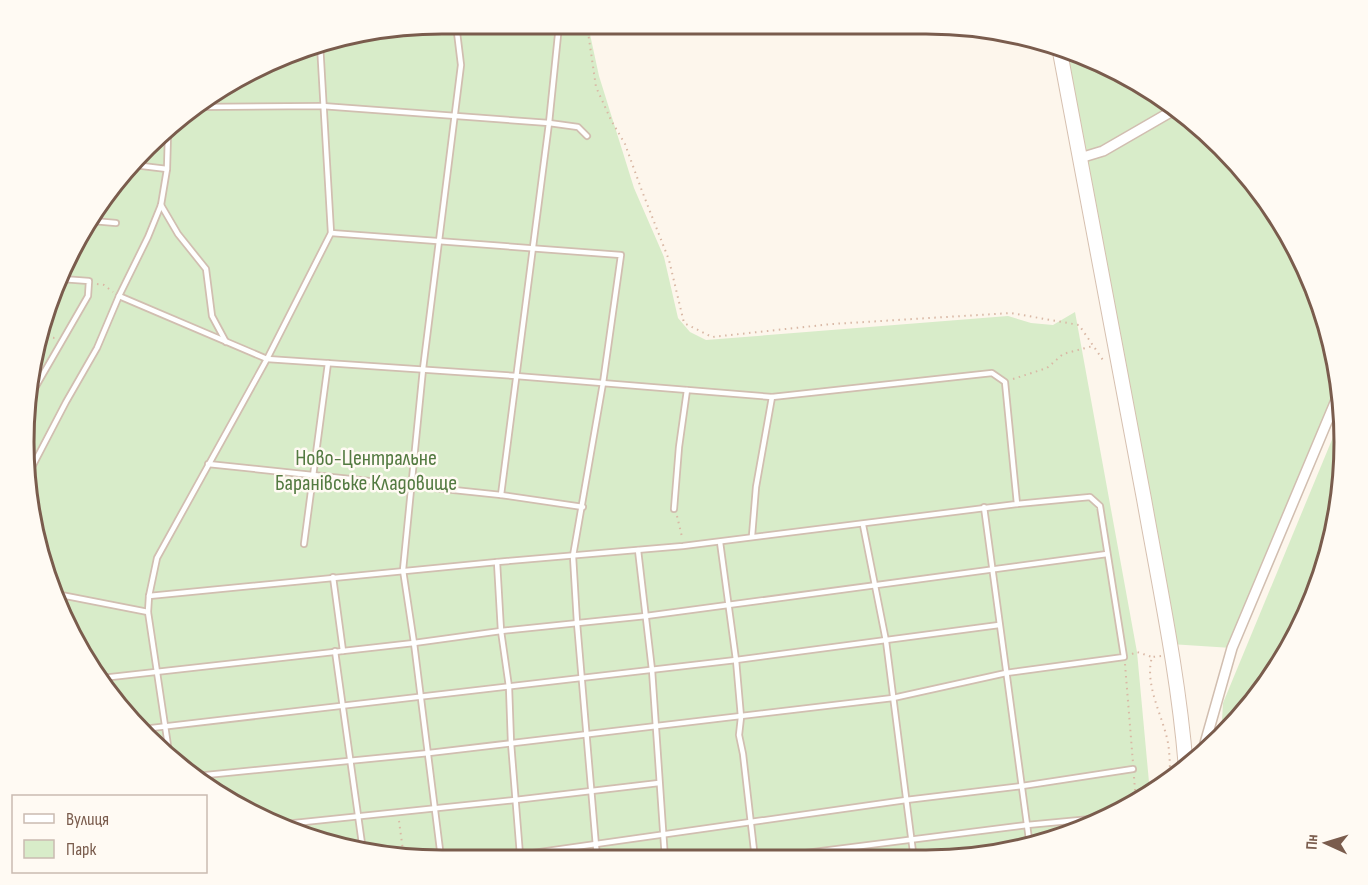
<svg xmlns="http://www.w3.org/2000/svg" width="1368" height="885" font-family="'Sofia Sans Condensed',sans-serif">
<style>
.green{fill:#d8ecc9}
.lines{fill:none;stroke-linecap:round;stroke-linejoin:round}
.service-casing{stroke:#d1beb0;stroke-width:8}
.minor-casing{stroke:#d1beb0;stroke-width:12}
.secondary-casing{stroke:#d6c0b0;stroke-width:16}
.path{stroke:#d9b8a5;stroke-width:2;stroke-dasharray:1.5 4.5;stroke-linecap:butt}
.service{stroke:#fff;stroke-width:4.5}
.minor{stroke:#fff;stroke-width:9}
.secondary{stroke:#fff;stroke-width:14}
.labels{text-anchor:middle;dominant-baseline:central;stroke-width:5;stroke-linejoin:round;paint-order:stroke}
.park-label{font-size:22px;fill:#537a41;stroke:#fffaf3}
.rim{fill:none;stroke:#7a5c4d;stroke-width:3}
</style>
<rect width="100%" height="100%" fill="#fdf6ec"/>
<g class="green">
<path d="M443,24L588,25L599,76L634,188L664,257L678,318L690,332L706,340L1008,316L1031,323L1053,325L1075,312L1137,652L1150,793L1110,818L1033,847L953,860L388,857L282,829L167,757L80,652L38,550L25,415L46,308L110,188L210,95L308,46Z"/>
<path d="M1060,52L1110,67L1201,128L1257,187L1301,257L1330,334L1339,393L1232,648L1170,644Z"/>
<path d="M1343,413C1350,530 1307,656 1221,737L1223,703Z"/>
</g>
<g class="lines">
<defs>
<g id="service">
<path d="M197,107L322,106L549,123L578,127L587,136"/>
<path d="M134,165L167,169"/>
<path d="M161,205L178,234L206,269L212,316L226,342"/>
<path d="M93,221L116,223"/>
<path d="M331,233L621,255L603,383L573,556L577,623L597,858"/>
<path d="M119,296L267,359L516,376L772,397L992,373L1005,382L1017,504L683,546L497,562L149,596"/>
<path d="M28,400L88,296L89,281L62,279"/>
<path d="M208,464L501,495L583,507"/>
<path d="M30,471L66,402L97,348L119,296L148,237L161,205L167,169L168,134"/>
<path d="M501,495L549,123L559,25"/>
<path d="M984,507L1030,847"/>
<path d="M674,509L679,447L687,390"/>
<path d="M863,525L886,641L914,860"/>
<path d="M752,536L756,487L772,397"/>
<path d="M720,542L736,660L741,717L739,735L743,754L755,859"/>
<path d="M304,544L328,363"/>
<path d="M638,550L652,670L665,859"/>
<path d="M497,562L501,631L509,687L511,743L520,855"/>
<path d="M333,577L343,651"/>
<path d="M56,594L148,612"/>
<path d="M335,651L363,851"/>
<path d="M102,678L414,643L501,631L646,616L1107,554"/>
<path d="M143,729L736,660L999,625"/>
<path d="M170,759L148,612L149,596L157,558L267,359L331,233L320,44"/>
<path d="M196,776L429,753L893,698L1006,673L1124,657L1100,506L1090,497L1017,504"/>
<path d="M275,825L515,800L659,783"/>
<path d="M441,858L414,643L403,570L423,369L461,65L456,24"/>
<path d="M497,858L906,800L1022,786L1133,769"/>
<path d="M758,859L1027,825L1112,817"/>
</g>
<g id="minor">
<path d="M1080,158L1103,151L1174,110"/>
<path d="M1202,754L1232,648L1339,393"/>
</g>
<path id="secondary" d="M1060,52C1089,201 1117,350 1144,499C1160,589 1179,678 1186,769"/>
</defs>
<use href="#service" class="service-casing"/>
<use href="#minor" class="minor-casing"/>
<use href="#secondary" class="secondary-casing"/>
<g class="path">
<path d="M587,25L596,87L611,120L625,144L642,191L669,260L684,323L712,337L832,324L1011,313L1079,325L1105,363"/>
<path d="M97,284L104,285L113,292"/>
<path d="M41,337L56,338"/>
<path d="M1013,379L1047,368L1063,354L1093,346"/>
<path d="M677,516L682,537"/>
<path d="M1132,654L1137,652L1152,657"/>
<path d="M1161,656L1152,657C1144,685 1163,716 1168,743C1170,755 1170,769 1170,781"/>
<path d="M1125,664L1133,763"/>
<path d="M1134,777L1136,802"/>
<path d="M399,821L404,858"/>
</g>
<use href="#service" class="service"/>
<use href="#minor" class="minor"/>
<use href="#secondary" class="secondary"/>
</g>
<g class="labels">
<g class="park-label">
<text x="366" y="458">Ново-Центральне<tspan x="366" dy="25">Баранівське Кладовище</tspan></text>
</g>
</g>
<path d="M0 0H1368V885H0ZM442 34H926A408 408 0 0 1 1334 442V442A408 408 0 0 1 926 850H442A408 408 0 0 1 34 442V442A408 408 0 0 1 442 34Z" fill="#fffaf3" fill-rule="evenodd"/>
<path class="rim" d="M442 34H926A408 408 0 0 1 1334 442V442A408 408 0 0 1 926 850H442A408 408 0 0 1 34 442V442A408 408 0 0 1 442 34Z"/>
<rect x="12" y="795" width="195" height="78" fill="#fffaf3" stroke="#cabbb1" stroke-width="1.5"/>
<rect x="24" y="814" width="30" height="9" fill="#ffffff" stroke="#cabbb1" stroke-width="1.5"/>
<text x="66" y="825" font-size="18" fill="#7a5c4d">Вулиця</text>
<rect x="24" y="840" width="30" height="18" fill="#d8ecc9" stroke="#cabbb1" stroke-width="1.5"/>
<text x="66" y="855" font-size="18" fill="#7a5c4d">Парк</text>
<g transform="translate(1326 843) rotate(274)" stroke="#fffaf3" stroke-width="4.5" paint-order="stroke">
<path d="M0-4.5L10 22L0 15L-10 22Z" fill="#7a5c4d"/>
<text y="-9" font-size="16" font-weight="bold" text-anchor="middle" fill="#7a5c4d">Пн</text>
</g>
</svg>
